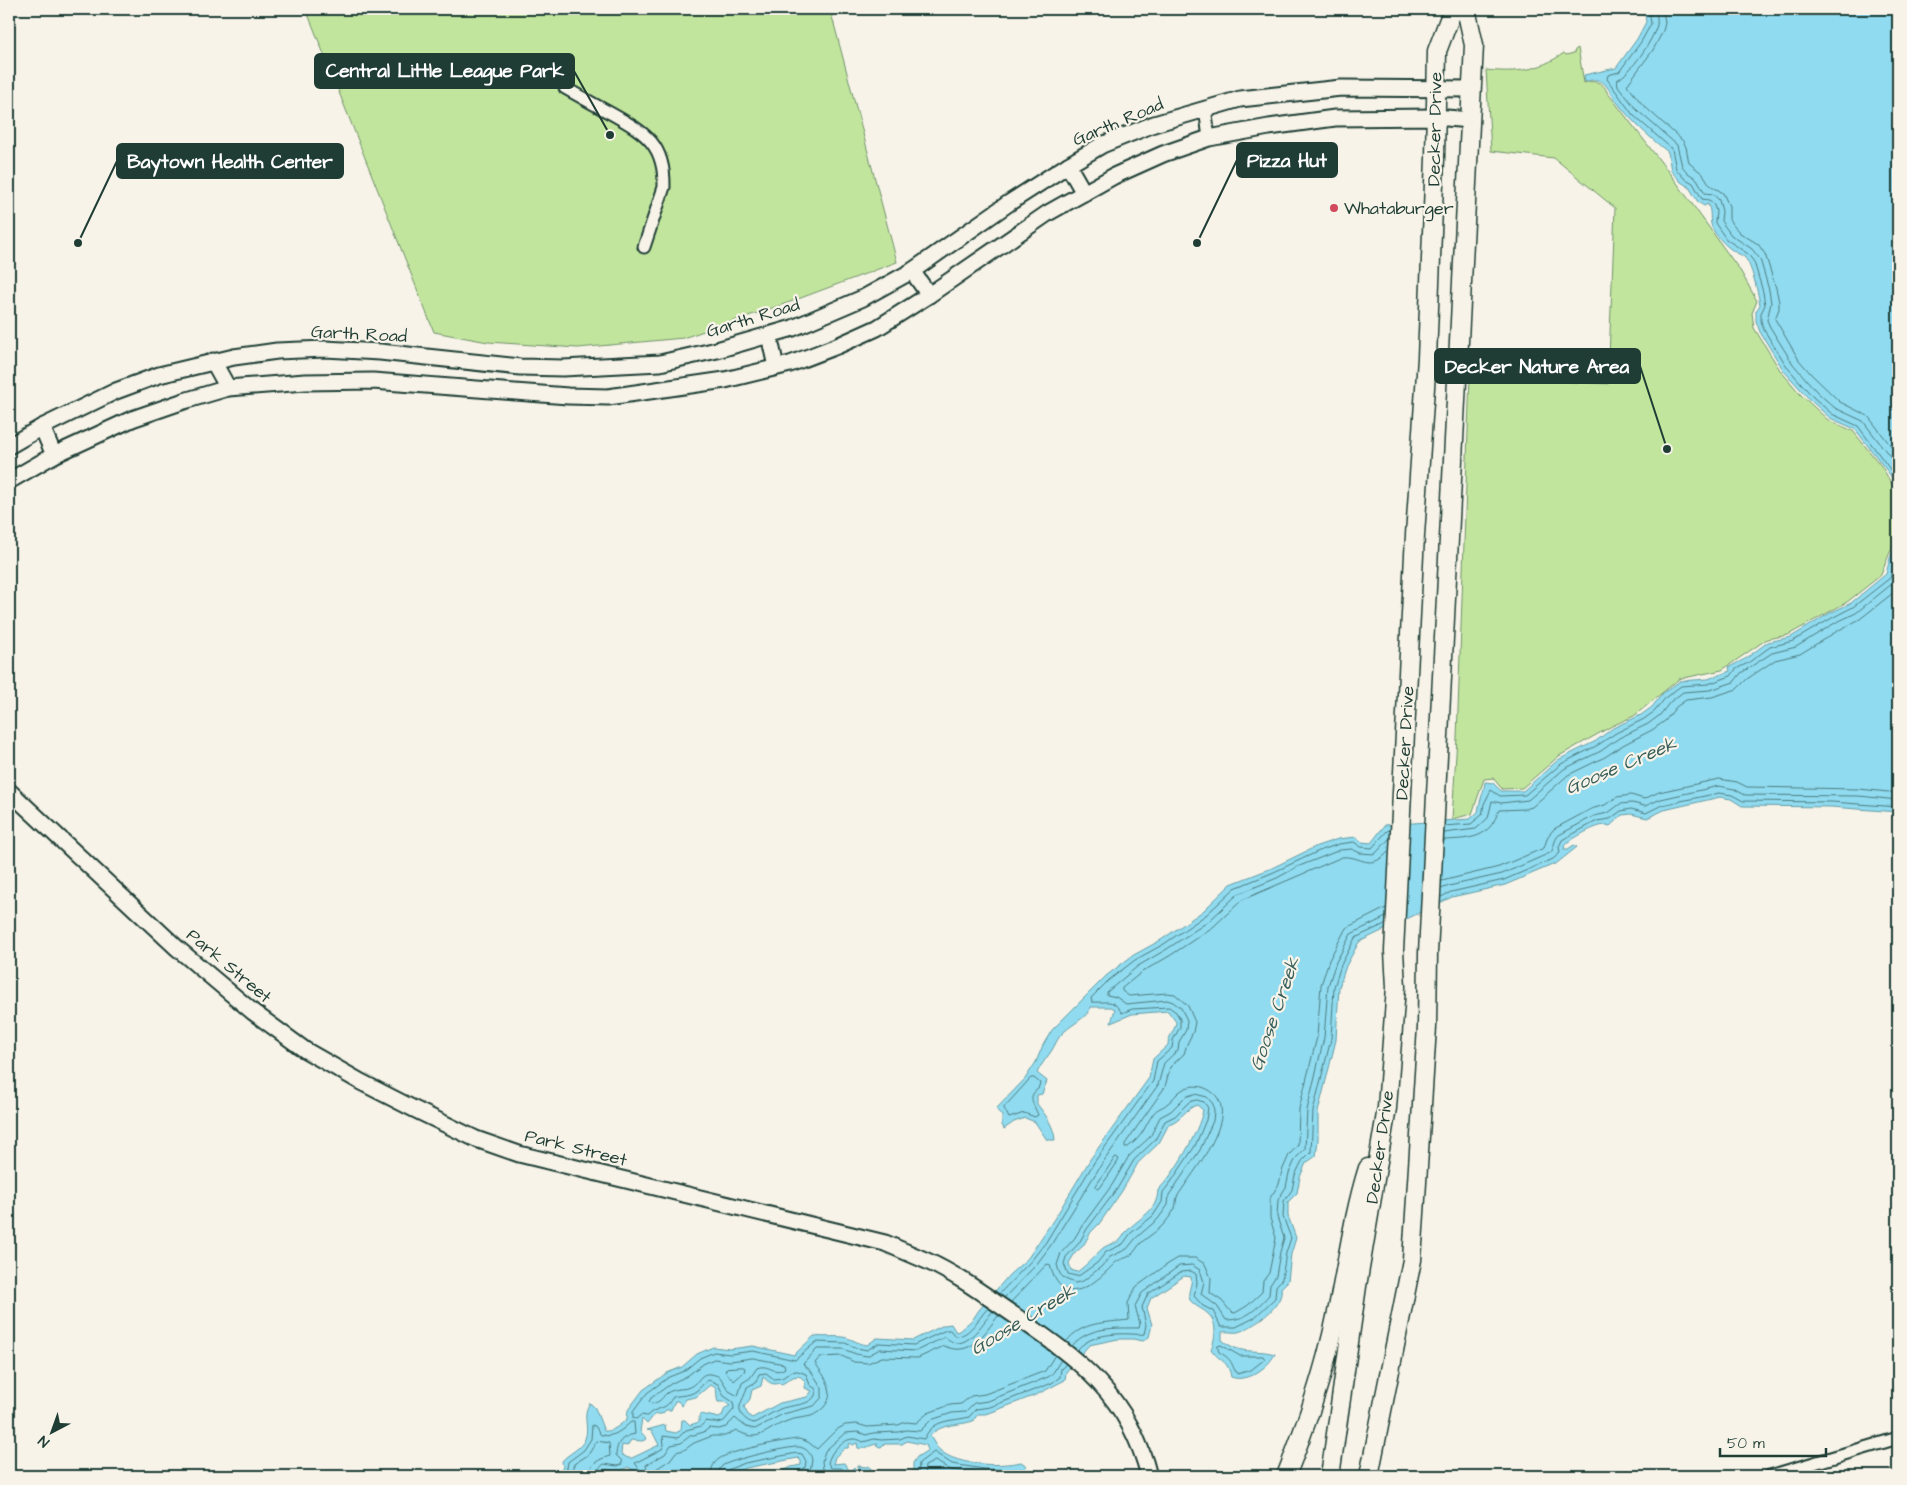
<svg xmlns="http://www.w3.org/2000/svg" width="1907" height="1485" font-family="'Architects Daughter',sans-serif">
<style>
.green{fill:#c2e59e;stroke:#709169}
.water{fill:#90dbf0;stroke:#639ca5;fill-rule:evenodd}
.lines{fill:none;stroke-linecap:round;stroke-linejoin:round}
.shore{stroke:#4c7c7f;stroke-width:1}
.street-casing{stroke:#1f3d34;stroke-width:15}
.secondary-casing{stroke:#1f3d34;stroke-width:19}
.primary-casing{stroke:#1f3d34;stroke-width:21}
.street{stroke:#f7f3e8;stroke-width:11}
.secondary{stroke:#f7f3e8;stroke-width:15}
.primary{stroke:#f7f3e8;stroke-width:18}
.poi-dot{fill:#d1495b;stroke:#f7f3e8;stroke-width:2}
.labels{text-anchor:middle;dominant-baseline:central;stroke-width:4.5;stroke-linejoin:round;paint-order:stroke}
.street-label{font-size:18px;fill:#1f3d34;stroke:#f7f3e8}
.poi-label{font-size:18px;fill:#1f3d34;stroke:#f7f3e8;text-anchor:start}
.water-label{font-size:19px;font-style:italic;fill:#365d5a;stroke:#f7f3e8}
.leader{fill:none;stroke:#1f3d34;stroke-width:2}
.callout-dot{fill:#1f3d34;stroke:#f7f3e8;stroke-width:2}
.callout{fill:#1f3d34;stroke:#1f3d34;stroke-width:2}
.callout-label{font-size:19px;text-anchor:middle;font-weight:bold;fill:#fff}
</style>
<rect width="100%" height="100%" fill="#f7f3e8"/>
<filter id="ink" filterUnits="userSpaceOnUse"><feTurbulence type="fractalNoise" baseFrequency=".02" numOctaves="2"/><feDisplacementMap in="SourceGraphic" scale="10" xChannelSelector="R" yChannelSelector="G"/><feConvolveMatrix kernelMatrix="1 2 1 2 8 2 1 2 1" color-interpolation-filters="sRGB"/></filter>
<g filter="url(#ink)">
<g class="green">
<path d="M306,9H830L897,262L790,302L683,338L578,348L488,342L434,332Z"/>
<path d="M1578,48L1584,83C1594,80 1603,81 1607,92L1677,183L1741,272L1757,301L1752,313L1754,328L1780,370L1801,395L1828,420L1853,431L1882,467L1894,488L1898,506V519L1894,543L1880,576L1847,602L1788,635L1767,639L1722,670L1679,679L1634,716L1612,726L1559,756L1522,788L1502,789L1493,778L1484,779L1472,814L1452,819L1457,738L1470,376L1608,384L1615,208L1554,158L1491,151L1486,70C1517,73 1538,71 1564,53L1566,55L1574,53L1575,50Z"/>
</g>
<g class="water">
<path d="M1644,9H1898V491L1891,476L1855,429L1830,418L1810,400L1784,371L1760,332L1756,321V311L1760,305C1759,296 1751,263 1745,258C1743,255 1738,254 1735,252C1727,247 1721,241 1715,233C1707,221 1713,216 1708,204L1704,206L1698,202L1689,187L1681,182L1671,171L1668,152C1649,137 1631,121 1617,102C1612,96 1607,83 1600,81C1596,79 1589,80 1585,82L1584,75L1616,68L1637,39L1646,22Z"/>
<path d="M1898,540V812L1831,807L1742,806L1731,799L1720,797L1664,810L1647,818L1631,814L1622,815L1610,826C1600,821 1575,838 1565,844L1564,849H1568L1574,845L1577,847L1557,863L1505,885L1452,897L1359,942L1346,966L1339,987L1336,1040L1318,1112V1140L1316,1156L1306,1163L1300,1177L1297,1193L1288,1202V1216L1296,1238L1291,1254L1288,1281L1281,1288C1285,1305 1253,1328 1238,1332C1234,1333 1227,1331 1222,1332V1340C1242,1356 1253,1348 1275,1354C1268,1368 1246,1383 1231,1377C1228,1359 1219,1362 1211,1349C1215,1340 1218,1323 1209,1315C1204,1309 1195,1307 1190,1300C1186,1293 1193,1285 1191,1277L1184,1276L1151,1298L1147,1308L1152,1325L1149,1337L1143,1341L1133,1339H1118L1089,1345L1066,1372L1065,1380L1038,1394L992,1412L985,1414H978L973,1421C958,1426 941,1423 930,1436C932,1439 934,1443 936,1446C950,1466 999,1467 1021,1462L1027,1466L1017,1476H913V1463L917,1457L928,1450L926,1445L907,1441L902,1444H884L881,1447L876,1446L878,1444C871,1444 865,1450 858,1448L857,1443L853,1445L850,1443L848,1448H845L835,1457L833,1464L844,1463L850,1471L854,1467L856,1470L858,1469V1466L867,1467L869,1466L872,1471L871,1476H779V1473L791,1467L801,1465V1461L798,1458L746,1468L724,1476H636H637L635,1471L628,1467L618,1472L606,1469L596,1476H547L552,1474H558L563,1467L562,1461C569,1453 581,1449 585,1439C590,1426 581,1415 590,1403L595,1408L604,1431C613,1432 620,1425 627,1419L628,1410L643,1390L667,1373L682,1367L697,1354L713,1347L730,1349L753,1346L794,1355L814,1336C825,1338 838,1335 847,1338C854,1340 859,1344 867,1345L877,1338L913,1340L944,1325L951,1324L956,1332L959,1331L973,1319L979,1310L1009,1275L1028,1258L1058,1213L1091,1158L1149,1078L1153,1059L1168,1045C1168,1036 1175,1031 1176,1022L1168,1011L1132,1014L1111,1023L1115,1009L1111,1007H1091C1088,1018 1069,1025 1060,1036C1057,1040 1055,1045 1052,1050C1047,1058 1041,1064 1037,1073L1047,1081L1042,1094L1037,1095V1104C1045,1114 1054,1126 1055,1140H1047L1035,1122L1025,1118L1014,1122L1004,1129L1002,1125V1116L996,1109L1025,1079L1036,1062L1043,1045L1052,1030L1106,976L1132,956L1161,940L1203,911L1231,884L1272,868L1317,846L1338,839L1356,837L1362,842L1371,843L1385,825L1470,819L1478,812C1479,801 1484,793 1485,782L1493,783L1501,791H1523L1558,760L1596,741L1613,728L1641,715L1652,707L1662,694L1680,681L1708,679L1730,671L1729,667L1745,659L1768,642L1791,637L1830,613L1851,603L1886,574L1890,558ZM1197,1105L1203,1110C1199,1132 1174,1175 1158,1190C1157,1213 1140,1216 1127,1231C1124,1233 1123,1238 1120,1240C1115,1244 1108,1244 1103,1248C1093,1257 1088,1264 1077,1272L1071,1270L1069,1263L1075,1253L1083,1246L1091,1232L1099,1224L1122,1191L1138,1163L1159,1143L1169,1124C1181,1120 1186,1108 1197,1105ZM798,1376C804,1378 806,1382 805,1388L812,1391L807,1397L780,1403L752,1418L748,1415L744,1407L750,1399L752,1390L761,1386L763,1377C768,1381 771,1386 779,1383L782,1384L793,1377ZM710,1385C720,1388 715,1395 718,1402H725L730,1406L725,1408L722,1416L719,1418L701,1414L699,1416V1422L690,1425L685,1420H682L681,1430L676,1433L666,1431L665,1425L647,1430L652,1431L659,1445L632,1458H628L621,1454L622,1445L627,1446L631,1440L642,1441L647,1439L640,1431L642,1419L647,1424L655,1414H662L666,1410H671L675,1401H678L682,1406L686,1399L696,1397Z"/>
</g>
<g class="lines">
<g class="shore">
<path d="M1649,9L1651,24L1641,42L1619,72L1608,75L1607,79L1633,115L1672,149L1676,169L1684,178L1693,183L1702,199L1709,200L1713,203L1716,211L1715,223L1726,239L1748,254L1754,262L1763,292L1765,305L1761,313V321L1764,330L1788,368L1813,397L1832,414L1858,426L1898,480"/>
<path d="M1656,9C1656,14 1658,20 1657,25C1653,40 1631,73 1617,80L1618,86L1637,110L1677,145L1682,166L1688,173L1697,179L1705,193L1713,194L1719,200L1722,211L1721,221L1731,235L1752,249L1760,259L1769,290L1771,303L1767,320L1770,327L1793,364L1817,392L1835,408L1863,421L1898,467"/>
<path d="M1663,9L1665,23L1663,31L1653,50L1627,85L1643,105L1683,141L1686,147L1689,163L1703,174L1710,185L1723,193L1729,206V219L1732,224L1740,233L1758,244L1765,254L1776,288L1779,302V309L1775,319L1799,360L1811,374L1840,402L1868,416L1898,455"/>
<path d="M1444,826L1471,824L1482,815L1484,804L1491,790L1500,796L1525,795L1561,764L1598,745L1616,733L1644,719L1655,711L1666,697L1681,686L1708,684L1731,676L1736,669L1748,663L1770,647L1793,641L1832,618L1853,607L1890,578L1898,553"/>
<path d="M1444,833L1476,829L1488,818L1492,801L1501,803L1528,800L1564,769L1601,751L1619,738L1648,724L1660,715L1670,702L1683,692L1710,690L1734,682L1741,673L1772,653L1796,647L1835,623L1856,613L1893,583L1898,572"/>
<path d="M1444,840C1462,839 1484,840 1494,821C1496,818 1497,814 1499,810L1525,809L1532,807L1568,775L1605,757L1623,745L1652,730L1665,721L1676,707L1686,700L1712,697L1737,689L1747,679L1775,660L1800,654L1839,630L1860,619L1898,589"/>
<path d="M1442,881L1499,867L1544,848L1548,836L1554,829L1591,809L1605,805L1617,797L1631,795L1644,799L1659,792L1719,779L1737,782L1747,787L1859,789L1898,793"/>
<path d="M1441,889L1449,886L1502,874L1550,853C1555,849 1553,840 1559,835L1594,816L1608,813L1620,804L1632,803L1645,806L1661,799L1719,786L1734,789L1745,795L1859,796L1898,800"/>
<path d="M1441,897L1451,892L1504,880L1553,859L1560,853L1559,847L1562,840L1597,821L1610,819L1621,811L1631,809L1646,813L1662,805L1719,793L1732,795L1743,801L1832,802L1898,807"/>
<path d="M1031,1078H1034L1040,1083L1038,1089C1026,1097 1035,1106 1038,1115L1035,1117L1024,1113L1009,1118L1004,1108Z"/>
<path d="M1195,1094L1207,1097L1213,1104L1214,1111L1213,1121L1200,1150L1169,1195L1168,1205L1158,1219L1136,1238L1127,1249L1110,1257L1101,1267L1083,1281L1075,1283L1065,1279L1060,1274L1057,1265L1061,1253L1074,1239L1082,1226L1112,1185L1129,1156L1150,1137L1160,1117L1171,1111L1185,1097Z"/>
<path d="M1197,1100L1204,1102L1208,1108L1206,1120L1195,1146L1171,1182L1163,1192L1162,1202L1153,1216L1131,1233L1123,1244L1106,1252L1097,1263L1080,1275L1076,1276L1068,1274L1064,1264L1066,1257L1079,1243L1087,1229L1117,1189L1134,1160L1155,1140L1165,1121L1175,1116L1189,1102Z"/>
<path d="M1116,1157L1119,1159L1117,1163L1100,1188L1097,1189L1096,1186Z"/>
<path d="M999,1294L1031,1261L1046,1242L1095,1161L1153,1081L1157,1061L1172,1048L1173,1040L1180,1027V1019L1176,1012L1169,1007L1132,1009L1122,1013C1112,998 1110,1003 1092,1002L1091,998L1109,980L1135,960L1164,944L1206,915L1235,888L1274,872L1319,851L1339,844L1354,842L1361,847L1372,848L1387,831L1390,830"/>
<path d="M1004,1298L1036,1265L1051,1245L1101,1165L1158,1085L1164,1063L1178,1050L1179,1042L1186,1030L1187,1020L1181,1008L1173,1002L1167,1000L1126,1004L1116,997L1107,995V992L1138,966L1167,949L1209,921L1238,894L1277,878L1297,867L1340,850L1352,849L1360,853L1375,854L1390,838"/>
<path d="M1011,1302L1047,1264L1050,1265C1062,1311 1094,1285 1114,1264C1118,1259 1126,1259 1131,1255C1135,1252 1137,1247 1141,1243C1147,1237 1155,1233 1161,1227C1166,1222 1172,1214 1175,1208C1176,1205 1176,1200 1177,1197C1190,1175 1248,1109 1207,1089C1199,1085 1190,1085 1182,1090C1176,1093 1173,1100 1168,1103C1163,1108 1157,1108 1153,1114C1143,1129 1144,1135 1128,1147H1125V1144L1165,1087L1170,1067L1184,1054L1187,1044L1193,1032L1195,1022L1188,1006L1175,994L1167,993L1129,996L1122,991V988L1142,972L1171,955L1213,927L1242,900L1342,857C1362,855 1369,873 1389,851"/>
<path d="M1066,1342C1082,1321 1105,1323 1129,1320L1128,1303L1136,1287L1165,1266L1178,1258H1195L1205,1264L1211,1278L1210,1293L1222,1301L1231,1312L1235,1313L1247,1306L1262,1292L1263,1281L1269,1273L1276,1238L1270,1218V1198L1279,1184L1282,1171L1289,1155L1298,1145L1299,1109L1317,1037L1321,985L1329,960L1346,928L1386,908"/>
<path d="M1072,1346C1088,1326 1116,1328 1139,1328L1140,1324L1135,1306L1142,1293L1179,1266L1192,1265L1200,1270L1204,1282L1201,1294L1217,1306L1226,1320C1247,1320 1256,1309 1269,1295L1270,1285L1276,1276L1280,1252L1284,1238L1277,1217L1278,1200L1286,1187L1289,1173L1296,1158L1305,1149L1307,1110L1324,1038L1328,986L1336,962L1351,934L1386,917"/>
<path d="M1218,1346L1221,1345L1240,1356H1263L1265,1359L1251,1370L1237,1374C1230,1362 1233,1360 1219,1352Z"/>
<path d="M1077,1350C1089,1335 1113,1333 1132,1334C1136,1334 1139,1335 1144,1334L1146,1325L1142,1307L1148,1294L1181,1272L1191,1271L1196,1274L1197,1283L1194,1296L1203,1306L1213,1311L1221,1327H1236L1254,1318L1275,1298L1276,1286L1282,1279L1286,1253L1291,1238L1283,1217L1284,1201L1292,1190L1295,1175L1302,1161L1311,1152L1313,1111L1331,1039L1334,987L1341,965L1355,938L1385,924"/>
<path d="M753,1358L784,1364L785,1368C774,1376 769,1363 757,1368L750,1378L742,1383L738,1396L729,1391L720,1377C698,1367 701,1384 690,1387C684,1390 676,1388 671,1391C662,1394 664,1401 652,1404L649,1402L651,1398L672,1383L687,1376L703,1364L714,1359L730,1361Z"/>
<path d="M743,1367L745,1368L744,1372L734,1381L725,1371L727,1368Z"/>
<path d="M798,1371L806,1374L810,1385L816,1389C817,1407 791,1404 780,1409C771,1413 763,1419 754,1423C747,1422 738,1414 740,1406C741,1401 746,1394 747,1387L756,1382L759,1374L766,1373L774,1379L782,1378L791,1372Z"/>
<path d="M562,1476L567,1468L568,1462L584,1450L591,1439L592,1425L595,1426L601,1435C614,1438 622,1430 631,1422H634L635,1434C621,1437 617,1442 616,1455L622,1461V1464L618,1466L604,1464L596,1471L595,1476"/>
<path d="M570,1476L574,1464L588,1455L597,1441L609,1443L610,1456C599,1459 589,1464 588,1476"/>
<path d="M642,1476L640,1470L635,1463L662,1449L664,1445L663,1436L678,1438L686,1430L701,1426L706,1421L718,1423L724,1421L734,1409L733,1402L724,1396L718,1384L709,1380C702,1383 702,1387 696,1391C690,1396 680,1395 673,1397C671,1399 670,1402 668,1404C662,1410 654,1408 647,1416L641,1415L636,1419L633,1418V1412L647,1393L669,1377L684,1371L700,1358L714,1352L730,1354L753,1351L795,1360L816,1342L845,1343L857,1348L867,1350L879,1343L914,1345L946,1330H950L955,1336C970,1337 979,1317 988,1308"/>
<path d="M648,1476L646,1465L665,1454L671,1445L681,1443L690,1436L704,1432L709,1428L719,1429L726,1427L735,1418L746,1427L755,1429L783,1414L814,1406L822,1397V1388L811,1371L803,1364L817,1349H843L856,1354L867,1356L880,1349L916,1351L945,1337C948,1339 951,1342 956,1343C971,1344 984,1321 993,1311"/>
<path d="M655,1476L656,1469L670,1460L676,1452L684,1450L694,1443L712,1436H725L736,1430C759,1444 764,1430 785,1422C793,1418 803,1418 811,1416C816,1414 820,1411 824,1407C837,1392 825,1377 815,1363L820,1357L842,1356L854,1362L868,1363L882,1357L918,1358L944,1346C972,1358 983,1334 999,1315"/>
<path d="M711,1476C711,1469 713,1463 719,1459C729,1451 784,1440 799,1439L808,1442L817,1449L836,1430L845,1425L857,1424L867,1427L898,1425L906,1422L916,1423L928,1413L950,1405L961,1404L971,1396L985,1394L1045,1371L1055,1355"/>
<path d="M718,1476C718,1472 719,1469 722,1466C729,1460 790,1446 799,1447C807,1448 811,1454 812,1460L810,1471L802,1476"/>
<path d="M725,1476L727,1470L745,1463L797,1453L802,1454L806,1461L805,1468L784,1476"/>
<path d="M840,1476L829,1474L823,1469L822,1461L825,1451L845,1433L858,1432L866,1435L873,1433L899,1432L906,1430L920,1431L931,1420L952,1413L965,1412L974,1403L988,1401L1048,1377C1055,1373 1056,1366 1061,1360"/>
<path d="M866,1476L864,1472L850,1475L841,1468H831L828,1463C831,1449 849,1432 863,1442L874,1439L881,1440L900,1439L907,1436L924,1439C934,1418 950,1422 969,1417L976,1409L990,1407L1052,1383L1060,1377L1061,1369L1066,1364"/>
<path d="M918,1476L919,1463L934,1452L952,1464L984,1469L1013,1470L1014,1476"/>
<path d="M924,1476L925,1466L935,1461L951,1470L1000,1476"/>
</g>
<defs>
<g id="street">
<path d="M565,88C581,97 597,106 612,114C646,133 665,145 664,187L644,247"/>
<path d="M1205,108L1209,138"/>
<path d="M1770,1476L1898,1438"/>
</g>
<g id="secondary">
<path d="M1068,165L1084,193"/>
<path d="M912,271L929,295"/>
<path d="M769,335L776,367"/>
<path d="M213,361L228,388"/>
<path d="M42,427L54,455"/>
<path d="M9,446L42,427L116,391L159,375L234,357L277,351L325,349L380,352L520,367L563,368L660,363L717,350L793,328L863,298L912,271L1009,203L1068,165L1102,145L1154,124L1240,99L1341,88L1472,89"/>
<path d="M9,481L54,455L132,419L184,401L228,388L305,382L373,381L568,396L608,397L725,380L790,364L837,346L877,328L929,295L1048,213L1114,176L1163,154L1209,138L1269,127L1335,118L1435,117L1470,120"/>
<path d="M9,791L177,948L253,1012L305,1050L361,1082L414,1109L476,1139L519,1154L885,1243C899,1249 913,1255 927,1261C958,1275 986,1296 1014,1315C1079,1360 1129,1395 1149,1476"/>
</g>
<g id="primary">
<path d="M1286,1476C1303,1433 1319,1388 1330,1343C1345,1285 1350,1225 1368,1168"/>
<path d="M1330,1476L1357,1286L1387,1108L1396,987L1394,951L1415,535L1427,358L1435,158L1437,51L1453,9"/>
<path d="M1369,1476L1412,1260L1427,1027L1428,953L1474,45L1466,9"/>
</g>
</defs>
<use href="#street" class="street-casing"/>
<use href="#secondary" class="secondary-casing"/>
<use href="#primary" class="primary-casing"/>
<use href="#street" class="street"/>
<use href="#secondary" class="secondary"/>
<use href="#primary" class="primary"/>
</g>
</g>
<circle class="poi-dot" cx="1334" cy="208" r="5"/>
<g class="labels">
<g class="street-label">
<text transform="translate(1118 122) rotate(-23)">Garth Road</text>
<text transform="translate(1435 129) rotate(-89)">Decker Drive</text>
<text transform="translate(753 318) rotate(-17)">Garth Road</text>
<text transform="translate(359 334) rotate(3)">Garth Road</text>
<text transform="translate(1405 743) rotate(-87)">Decker Drive</text>
<text transform="translate(229 966) rotate(40)">Park Street</text>
<text transform="translate(1380 1147) rotate(-82)">Decker Drive</text>
<text transform="translate(576 1148) rotate(14)">Park Street</text>
</g>
<g class="poi-label">
<text x="1344" y="208">Whataburger</text>
</g>
<g class="water-label">
<text transform="translate(1621 766) rotate(-23)">Goose Creek</text>
<text transform="translate(1275 1014) rotate(-71)">Goose Creek</text>
<text transform="translate(1023 1320) rotate(-31)">Goose Creek</text>
</g>
</g>
<path class="leader" d="M610 135L574 71M1197 243L1237 160M78 243L117 161M1667 449L1640 366"/>
<g class="callout-dot">
<circle cx="610" cy="135" r="5"/>
<circle cx="1197" cy="243" r="5"/>
<circle cx="78" cy="243" r="5"/>
<circle cx="1667" cy="449" r="5"/>
</g>
<g class="callout">
<rect x="315" y="54" width="259" height="34" rx="5"/>
<rect x="1237" y="143" width="100" height="34" rx="5"/>
<rect x="117" y="144" width="226" height="34" rx="5"/>
<rect x="1435" y="349" width="205" height="34" rx="5"/>
</g>
<g class="callout-label">
<text x="445" y="77">Central Little League Park</text>
<text x="1287" y="167">Pizza Hut</text>
<text x="230" y="168">Baytown Health Center</text>
<text x="1537" y="373">Decker Nature Area</text>
</g>
<rect width="1907" height="1485" fill="none" stroke="#f7f3e8" stroke-width="30"/>
<rect x="15" y="15" width="1877" height="1455" fill="none" stroke="#1f3d34" stroke-width="2" filter="url(#ink)"/>
<g transform="translate(52 1432) rotate(221)" stroke="#f7f3e8" stroke-width="4" paint-order="stroke">
<path d="M0-4L9 19L0 12L-9 19Z" fill="#1f3d34"/>
<text y="-8" font-size="14" font-weight="bold" text-anchor="middle" fill="#1f3d34">N</text>
</g>
<path d="M1720 1448v8h106v-8" fill="none" stroke="#1f3d34" stroke-width="2.5"/>
<text x="1727" y="1448" font-size="15" fill="#1f3d34" stroke="#f7f3e8" stroke-width="4" paint-order="stroke">50 m</text>
</svg>
